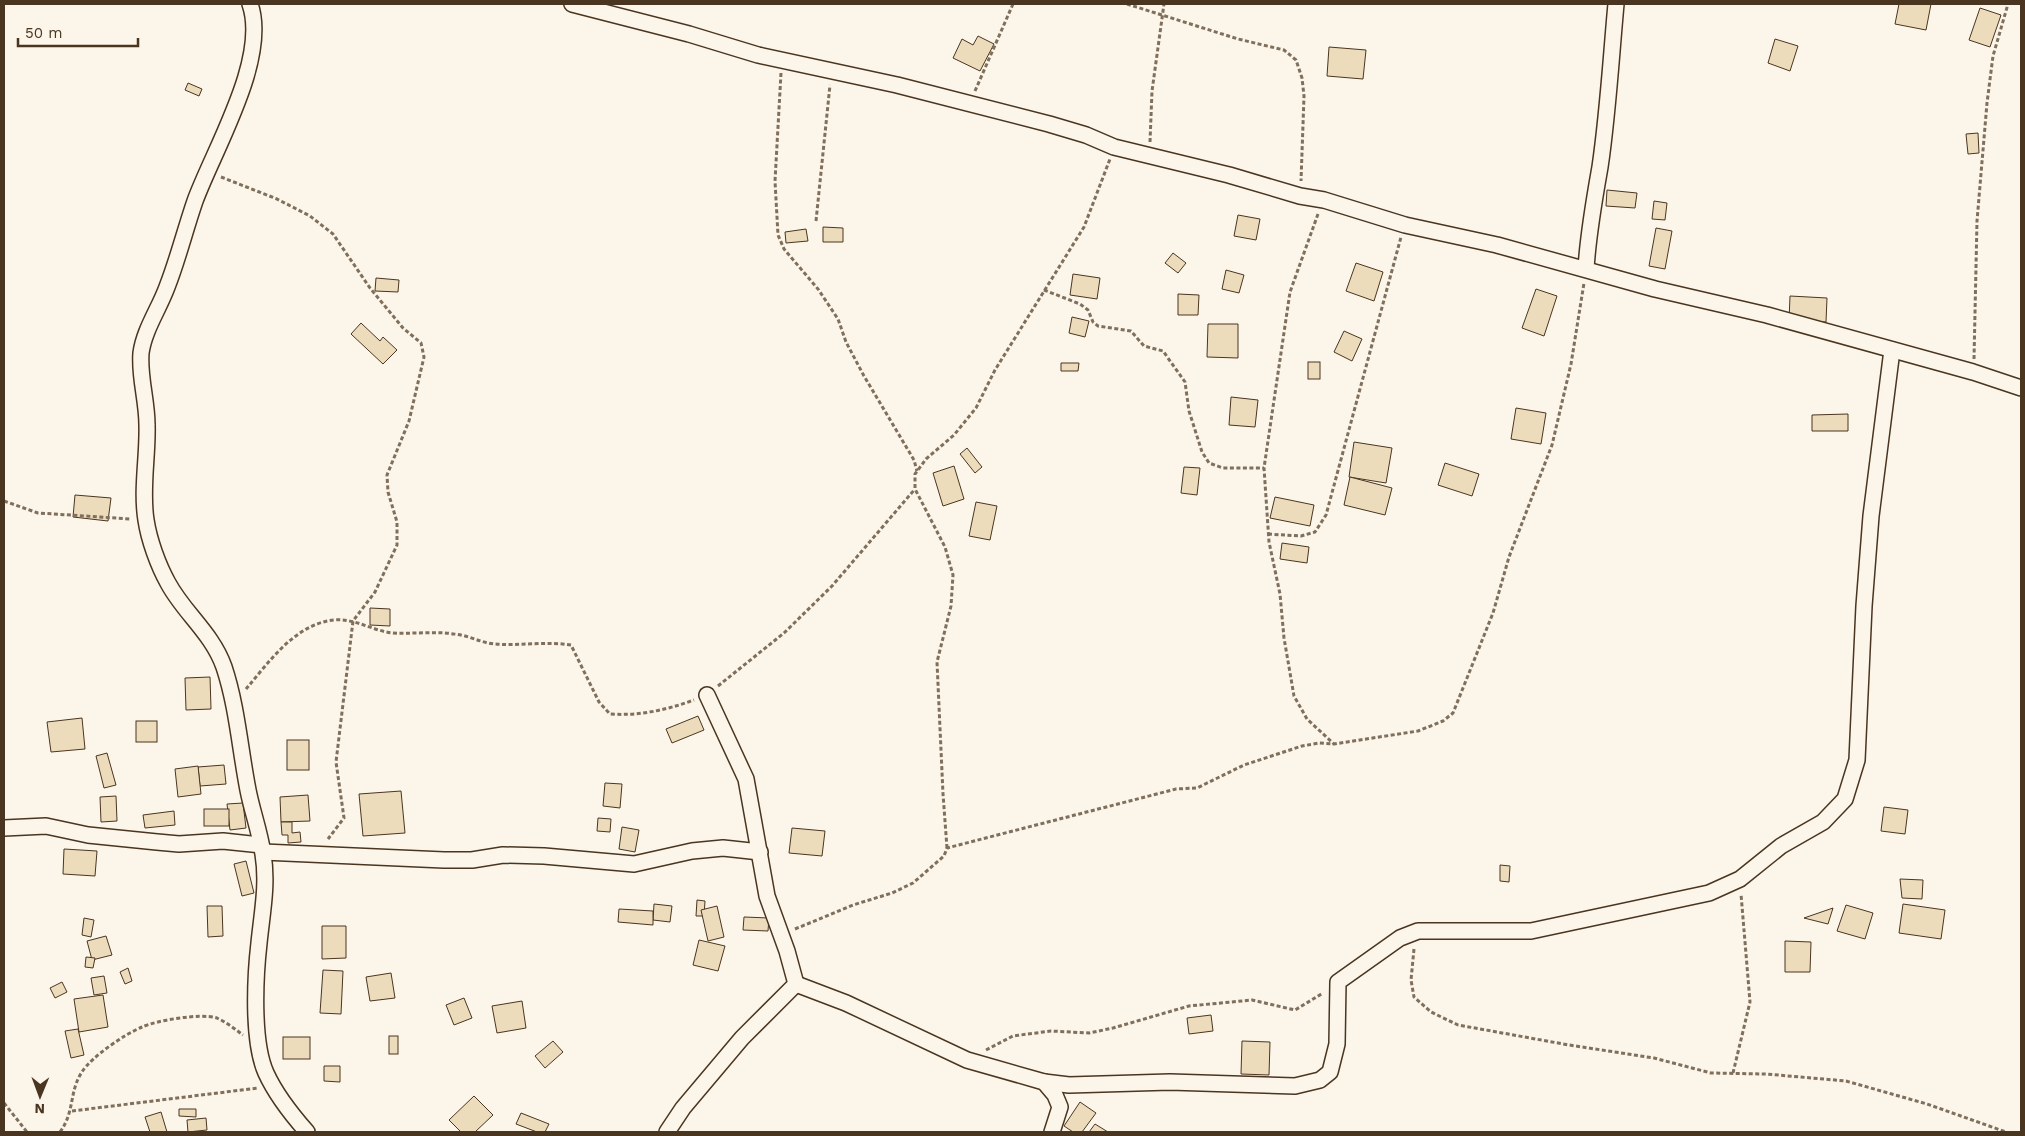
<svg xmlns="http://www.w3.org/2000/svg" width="2025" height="1136" font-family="'Work Sans',sans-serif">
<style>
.building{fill:#ecdcbc;stroke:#4a3520}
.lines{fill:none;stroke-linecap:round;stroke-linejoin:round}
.street-casing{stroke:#4a3520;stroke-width:18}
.path{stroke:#7f6f5c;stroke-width:3;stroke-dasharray:4 2.5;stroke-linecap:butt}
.street{stroke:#fbf6e9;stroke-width:15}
</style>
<rect width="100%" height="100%" fill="#fbf6e9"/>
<g class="building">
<path d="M1899,4H1931L1926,30L1895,24Z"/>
<path d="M1980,8L2001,15L1990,47L1969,40Z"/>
<path d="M978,36L994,44L980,71L953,58L962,39L973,45Z"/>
<path d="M1775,39L1798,46L1790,71L1768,63Z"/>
<path d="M1329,47L1366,50L1363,79L1327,76Z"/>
<path d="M188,83L202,89L199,96L185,90Z"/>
<path d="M1978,133L1979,153L1968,154L1966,134Z"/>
<path d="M1607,190L1637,193L1635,208L1606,206Z"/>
<path d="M1654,201L1667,203L1665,220L1652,219Z"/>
<path d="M1238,215L1260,219L1256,240L1234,236Z"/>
<path d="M823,227L843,228V242H823Z"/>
<path d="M1656,228L1672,231L1665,269L1649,266Z"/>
<path d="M806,229L808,241L786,243L785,232Z"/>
<path d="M1173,253L1186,263L1178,273L1165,263Z"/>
<path d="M1356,263L1383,272L1374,301L1346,291Z"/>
<path d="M1226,270L1244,275L1239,293L1222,289Z"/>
<path d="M1073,274L1100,278L1097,299L1070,295Z"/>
<path d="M376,278L399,280L398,292L375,291Z"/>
<path d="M1536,289L1557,296L1544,336L1522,328Z"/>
<path d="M1178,294L1199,295L1198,315H1178Z"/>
<path d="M1790,296L1827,298L1826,322L1789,321Z"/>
<path d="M1072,317L1089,321L1085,337L1069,333Z"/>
<path d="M361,323L380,341L383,337L397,350L383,364L351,334Z"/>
<path d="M1208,324H1238V358L1207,357Z"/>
<path d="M1344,331L1362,339L1352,361L1334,352Z"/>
<rect x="1308" y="362" width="12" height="17"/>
<path d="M1061,363H1079L1078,371H1061Z"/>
<path d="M1231,397L1258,400L1255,427L1229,425Z"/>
<path d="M1516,408L1546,413L1541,444L1511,439Z"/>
<path d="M1848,414V431H1812V415Z"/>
<path d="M1354,442L1392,448L1386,483L1349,477Z"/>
<path d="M967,448L982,467L975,473L960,454Z"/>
<path d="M1445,463L1479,474L1472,496L1438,485Z"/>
<path d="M954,466L964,499L943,506L933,473Z"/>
<path d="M1184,467L1200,468L1197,495L1181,493Z"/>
<path d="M1350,477L1392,488L1385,515L1344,505Z"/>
<path d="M75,495L111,498L108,521L73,517Z"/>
<path d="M1275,497L1314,505L1310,526L1270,518Z"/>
<path d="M976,502L997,506L990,540L969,536Z"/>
<path d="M1282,543L1309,547L1307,563L1280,559Z"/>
<path d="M370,608L390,609V626L370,625Z"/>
<path d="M210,677L211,709L186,710L185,678Z"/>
<path d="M698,716L704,730L672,743L666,729Z"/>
<path d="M82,718L85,749L51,752L47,722Z"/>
<rect x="136" y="721" width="21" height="21"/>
<rect x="287" y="740" width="22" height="30"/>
<path d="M107,753L116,785L104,788L96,756Z"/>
<path d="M224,765L226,784L200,786L198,767Z"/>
<path d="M198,766L201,794L178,797L175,769Z"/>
<path d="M605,783L622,784L620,808L603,806Z"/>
<path d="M401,791L405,833L363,836L359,794Z"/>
<path d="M308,795L310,821L281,822L280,797Z"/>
<path d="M116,796L117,821L101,822L100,797Z"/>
<path d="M243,803L246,828L230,830L227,804Z"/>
<path d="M1884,807L1908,810L1905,834L1881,831Z"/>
<rect x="204" y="809" width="25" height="17"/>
<path d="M174,811L175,825L145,828L143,815Z"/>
<path d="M598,818L611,819L610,832L597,831Z"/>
<path d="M281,822H292V833L300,832L301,842L288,843V835H282Z"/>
<path d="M622,827L639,830L635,852L619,849Z"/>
<path d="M792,828L825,831L822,856L789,853Z"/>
<path d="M64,849L97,851L95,876L63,874Z"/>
<path d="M246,861L254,893L242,896L234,864Z"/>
<path d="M1500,865L1510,866L1509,882L1500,881Z"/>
<path d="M1900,879L1923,880L1922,899L1902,898Z"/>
<path d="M697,900L705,901L704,916H696Z"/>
<path d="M654,904L672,906L670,922L653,920Z"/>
<path d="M1903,904L1945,910L1941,939L1899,933Z"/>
<path d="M1846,905L1873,913L1865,939L1837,931Z"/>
<path d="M207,906H222L223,936L208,937Z"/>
<path d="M717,906L724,937L708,941L701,910Z"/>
<path d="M1833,908L1828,924L1804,918Z"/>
<path d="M619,909L653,911V925L618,922Z"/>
<path d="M744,917L769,918L768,931L743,930Z"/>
<path d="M84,918L94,920L91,937L82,935Z"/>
<path d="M322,926H346V958L322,959Z"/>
<path d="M106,936L112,955L92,960L87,941Z"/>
<path d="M699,940L725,946L718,971L693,965Z"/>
<path d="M1785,941L1811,942L1810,972H1785Z"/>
<path d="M86,957L95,958L93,968L85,967Z"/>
<path d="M128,968L132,981L125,984L120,972Z"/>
<path d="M323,970L343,971L341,1014L320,1013Z"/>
<path d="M391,973L395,998L370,1001L366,977Z"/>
<path d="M104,976L107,993L94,995L91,978Z"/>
<path d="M62,982L67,992L55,998L50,988Z"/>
<path d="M103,995L108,1027L79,1032L74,999Z"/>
<path d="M464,998L472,1018L454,1025L446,1005Z"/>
<path d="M522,1001L526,1028L497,1033L492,1006Z"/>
<path d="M1211,1015L1213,1031L1189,1034L1187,1018Z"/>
<path d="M78,1029L84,1055L71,1058L65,1031Z"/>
<rect x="389" y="1036" width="9" height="18"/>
<rect x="283" y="1037" width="27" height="22"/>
<path d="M553,1041L563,1052L545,1068L535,1056Z"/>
<path d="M1242,1041L1270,1042L1269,1075L1241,1074Z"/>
<path d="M324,1066H340V1082L324,1081Z"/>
<path d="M474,1096L493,1115L475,1132H461L449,1120Z"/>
<path d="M1080,1102L1096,1113L1082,1132H1073L1064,1126Z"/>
<path d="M179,1109H196V1117L179,1116Z"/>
<path d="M161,1112L167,1132H150L145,1117Z"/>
<path d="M521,1113L549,1124L545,1132H537L516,1124Z"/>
<path d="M206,1118L207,1130L188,1132L187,1120Z"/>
<path d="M1095,1124L1108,1132H1089Z"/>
</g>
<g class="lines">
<defs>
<g id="street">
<path d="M250,4C269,59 214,149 195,201C185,230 178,259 167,287C159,309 144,330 141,353C139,377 147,400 147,425C148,456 141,489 146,520C149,540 158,565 168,583C184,613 212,633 224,667C237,706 240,749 248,790C252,811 260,832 263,854C268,884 262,913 259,943C255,978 252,1042 266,1073C276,1095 292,1115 307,1132"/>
<path d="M572,4L689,34L758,55L897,85L1049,124L1086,135L1114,147L1229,175L1300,196L1324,200L1405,225L1497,245L1655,289L1767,315L1973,372L2021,388"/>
<path d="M1586,269C1588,234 1594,201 1600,167C1608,113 1611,58 1616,4"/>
<path d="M4,828L46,826L88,835L157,842L179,844L223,841L261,845"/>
<path d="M263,852L444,860H472L503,855L544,856L634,864L692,851L723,848L760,852"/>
<path d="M796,984L846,1003L967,1060L1044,1082L1055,1095L1060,1107L1052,1132"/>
<path d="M1044,1082L1069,1085L1170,1082L1295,1086L1320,1080L1330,1072L1337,1044L1338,982L1400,938L1418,931H1531L1709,893L1740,879L1781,846L1823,822L1845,799L1857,760L1864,606L1871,516L1892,350"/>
<path d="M667,1132L683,1108L742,1038L796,984L787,951L767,896L746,779L707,695"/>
</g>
</defs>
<use href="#street" class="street-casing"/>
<g class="path">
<path d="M1127,4L1238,39L1284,50L1296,60L1302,78L1304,96L1301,181"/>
<path d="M781,73L775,181L778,235L784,249L818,289L838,319L846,342L864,376L914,460L917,471"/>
<path d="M975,91L1013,4"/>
<path d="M1150,142L1152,91L1164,4"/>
<path d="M221,177L277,199L310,216L333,234L370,288L403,328L421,343L424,357L409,421L387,475L388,492L397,522V545L375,592L353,621L336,762L344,818L328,839"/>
<path d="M1318,214L1290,292L1264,468L1269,542L1280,594L1284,638L1294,696L1307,719L1334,744"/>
<path d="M816,221L830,85"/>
<path d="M1044,290L1080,304L1088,310L1093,322L1098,326L1131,331L1144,346L1163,351L1185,382L1189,411L1202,452L1209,463L1223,468H1264"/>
<path d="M1974,359L1977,221L1987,103L1993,56L2008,4"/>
<path d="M4,501L38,513L131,519"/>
<path d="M1268,534L1301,536L1315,532L1326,515L1401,237"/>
<path d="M718,686L784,633L832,586L915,489"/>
<path d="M246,689C269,662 295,624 334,620C355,618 373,631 393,633C414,634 434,631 454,634C468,635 481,643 495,644C520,646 546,641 571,645L599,702L610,714C640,716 666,710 694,700"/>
<path d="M947,848L943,794L937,662L951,606L953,575L945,547L915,489V474L926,459L954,435L976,408L995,370L1084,227L1110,159"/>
<path d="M795,929L853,905L892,893L913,883L944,856L947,848L1176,789L1197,788L1244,765L1302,746L1319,743L1334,744L1418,731L1443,721L1453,713L1493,613L1509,557L1552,445L1571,364L1584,283"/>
<path d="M1414,949L1411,980L1414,997L1431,1012L1458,1025L1569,1045L1654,1058L1711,1073L1766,1074L1846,1081L1927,1104L2006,1132"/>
<path d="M986,1050L1013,1036L1051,1031L1089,1033L1113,1028L1189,1006L1252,1000L1295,1010L1323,993"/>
<path d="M1733,1073L1750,1002L1741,894"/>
<path d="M4,1103L27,1132"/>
<path d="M72,1111L258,1088"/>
<path d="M60,1132C75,1112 69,1091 82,1072C91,1057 125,1034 142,1027C158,1020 201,1013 217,1018C226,1022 235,1029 243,1035"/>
</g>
<use href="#street" class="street"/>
</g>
<rect width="2025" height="1136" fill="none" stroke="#4a3520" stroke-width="10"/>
<g transform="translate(40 1096) rotate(181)" stroke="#fbf6e9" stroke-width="4" paint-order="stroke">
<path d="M0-4L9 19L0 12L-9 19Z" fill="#4a3520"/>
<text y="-8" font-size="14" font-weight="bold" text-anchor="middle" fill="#4a3520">N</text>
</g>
<path d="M18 38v8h120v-8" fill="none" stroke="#4a3520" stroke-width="2.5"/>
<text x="25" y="38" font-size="15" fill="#4a3520" stroke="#fbf6e9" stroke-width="4" paint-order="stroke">50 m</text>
</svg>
